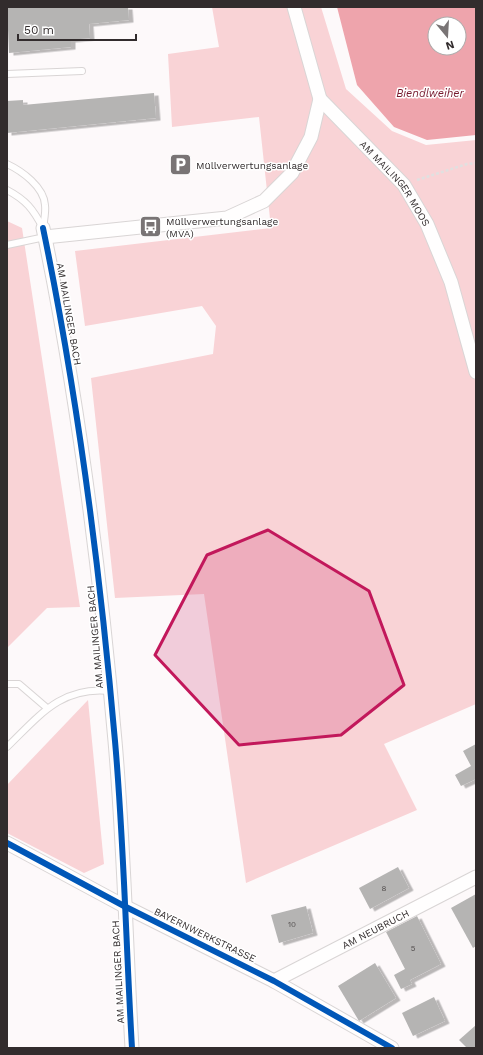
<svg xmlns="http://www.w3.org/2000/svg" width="483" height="1055" font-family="'Work Sans',sans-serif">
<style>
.green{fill:#f9d3d6}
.water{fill:#eea4ac;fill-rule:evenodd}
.building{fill:#b5b4b3;filter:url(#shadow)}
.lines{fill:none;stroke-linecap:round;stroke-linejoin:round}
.lane-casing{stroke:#d9d5d5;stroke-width:8}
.street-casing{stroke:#d9d5d5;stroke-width:15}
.path{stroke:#e1e0e0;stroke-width:2.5;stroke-dasharray:3 2;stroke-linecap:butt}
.lane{stroke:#fffefe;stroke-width:6}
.street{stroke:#fffefe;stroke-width:13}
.cycleway-casing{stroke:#fff;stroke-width:8}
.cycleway{stroke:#0057b8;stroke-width:6}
.marked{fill:#c2185b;fill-opacity:0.2;stroke:#c2185b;stroke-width:3;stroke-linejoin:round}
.labels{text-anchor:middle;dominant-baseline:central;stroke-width:3;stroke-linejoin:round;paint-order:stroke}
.number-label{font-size:8px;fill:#534e4e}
.poi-label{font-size:10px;fill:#322c2d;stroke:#fff;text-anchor:start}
.street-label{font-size:10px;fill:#322c2d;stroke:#fff}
.water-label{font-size:11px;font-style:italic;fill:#76192d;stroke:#fff}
</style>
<defs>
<filter id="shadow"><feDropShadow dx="4.5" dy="2.5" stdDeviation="0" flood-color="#0004"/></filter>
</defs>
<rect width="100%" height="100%" fill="#fdf9fa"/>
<g class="green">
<path d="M212,7H321L346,89L392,131L426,145L476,140V704L384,744L417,810L246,883L204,594L115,598L91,378L213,354L216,326L202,306L85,326L75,251L271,228L259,117L172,127L168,54L219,47Z"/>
<path d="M7,221L22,228L80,607L47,608L7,648Z"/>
<path d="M88,700L104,864L84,873L7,833V785Z"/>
</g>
<path class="water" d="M337,7H476V135L427,140L394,127L357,85ZM435,24H459V48H435Z"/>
<g class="building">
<path d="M7,7H128L129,20L89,24L90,38L71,40V47L9,53Z"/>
<path d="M154,93L156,118L7,133V101L23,100V105Z"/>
<path d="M476,744V779L461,786L455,775L471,766L463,751Z"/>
<path d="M398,867L409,888L370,909L359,888Z"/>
<path d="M476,894V946L473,948L451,908Z"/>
<path d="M306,906L313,933L279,943L271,915Z"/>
<path d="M417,916L441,964L410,980L412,984L401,989L394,975L405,969L386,932Z"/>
<path d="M375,963L396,998L359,1021L338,986Z"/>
<path d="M434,997L445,1021L413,1036L402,1013Z"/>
<path d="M476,1025V1048H467L459,1040Z"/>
</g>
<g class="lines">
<defs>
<g id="lane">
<path d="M7,74L82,71"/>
<path d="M7,164C22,171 44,187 45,205C46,212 44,220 43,228"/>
<path d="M7,190C26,200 33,209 43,228"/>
<path d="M7,245L45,237"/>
<path d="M7,684H19L47,708"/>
<path d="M7,747C39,716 61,686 110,691"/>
</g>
<g id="street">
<path id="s1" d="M294,7L320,99L404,185L427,224L451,282L476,372"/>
<path d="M43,228C78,397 100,569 115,741C124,843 126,946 132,1048"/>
<path d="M45,237L227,218L264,201L292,173L311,137L320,99"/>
<path d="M7,843L124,906L274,981L392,1048"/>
<path id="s2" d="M274,981L476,877"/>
</g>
</defs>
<use href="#lane" class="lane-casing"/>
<use href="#street" class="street-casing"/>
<path class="path" d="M417,180L467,164L476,163"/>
<use href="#lane" class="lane"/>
<use href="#street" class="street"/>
<defs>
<g id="cycleway">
<path d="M43,228C78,397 100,569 115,741C124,843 126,946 132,1048"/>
<path d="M7,843L124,906L274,981L392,1048"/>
</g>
</defs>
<use href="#cycleway" class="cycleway-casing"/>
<use href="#cycleway" class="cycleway"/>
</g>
<path class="marked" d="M268,530L369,591L404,685L341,735L239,745L155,655L207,555Z"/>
<defs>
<symbol id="parking-square" viewBox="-11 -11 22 22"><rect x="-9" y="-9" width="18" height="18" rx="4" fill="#797475" stroke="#fff"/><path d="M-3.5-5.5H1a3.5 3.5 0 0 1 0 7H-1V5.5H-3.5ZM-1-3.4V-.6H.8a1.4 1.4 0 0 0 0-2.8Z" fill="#fff"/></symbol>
<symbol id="bus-square" viewBox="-11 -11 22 22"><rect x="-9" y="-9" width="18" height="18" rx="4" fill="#797475" stroke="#fff"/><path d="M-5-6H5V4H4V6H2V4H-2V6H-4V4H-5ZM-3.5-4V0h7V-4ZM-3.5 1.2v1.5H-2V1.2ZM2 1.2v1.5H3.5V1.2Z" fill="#fff"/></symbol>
</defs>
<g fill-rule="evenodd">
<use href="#parking-square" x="168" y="152" width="25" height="25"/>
<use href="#bus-square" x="138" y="214" width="25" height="25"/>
</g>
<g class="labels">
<g class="number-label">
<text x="384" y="888">8</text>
<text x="292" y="924">10</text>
<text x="413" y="948">5</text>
</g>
<g class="poi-label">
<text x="196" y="165">Müllverwertungsanlage</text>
<text x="166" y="221">Müllverwertungsanlage<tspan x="166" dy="12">(MVA)</tspan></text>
</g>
<g class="street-label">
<text stroke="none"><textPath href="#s1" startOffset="209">AM MAILINGER MOOS</textPath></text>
<text transform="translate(69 314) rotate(80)">AM MAILINGER BACH</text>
<text transform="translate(95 637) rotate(-95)">AM MAILINGER BACH</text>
<text stroke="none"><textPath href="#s2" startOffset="114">AM NEUBRUCH</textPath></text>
<text transform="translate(205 935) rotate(26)">BAYERNWERKSTRASSE</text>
<text transform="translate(118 972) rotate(-93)">AM MAILINGER BACH</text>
</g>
<g class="water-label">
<text x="430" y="93">Biendlweiher</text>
</g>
</g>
<rect width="483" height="1055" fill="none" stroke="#322c2d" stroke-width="16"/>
<g transform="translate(447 36) rotate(162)"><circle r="19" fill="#ffffff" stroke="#adabab"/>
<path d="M0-3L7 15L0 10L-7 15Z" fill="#797475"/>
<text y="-6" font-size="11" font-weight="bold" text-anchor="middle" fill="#322c2d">N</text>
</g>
<path d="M18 34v6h118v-6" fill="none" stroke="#322c2d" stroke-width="2"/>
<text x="24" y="34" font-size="12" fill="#322c2d" stroke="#ffffff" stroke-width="3" paint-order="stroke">50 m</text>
</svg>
